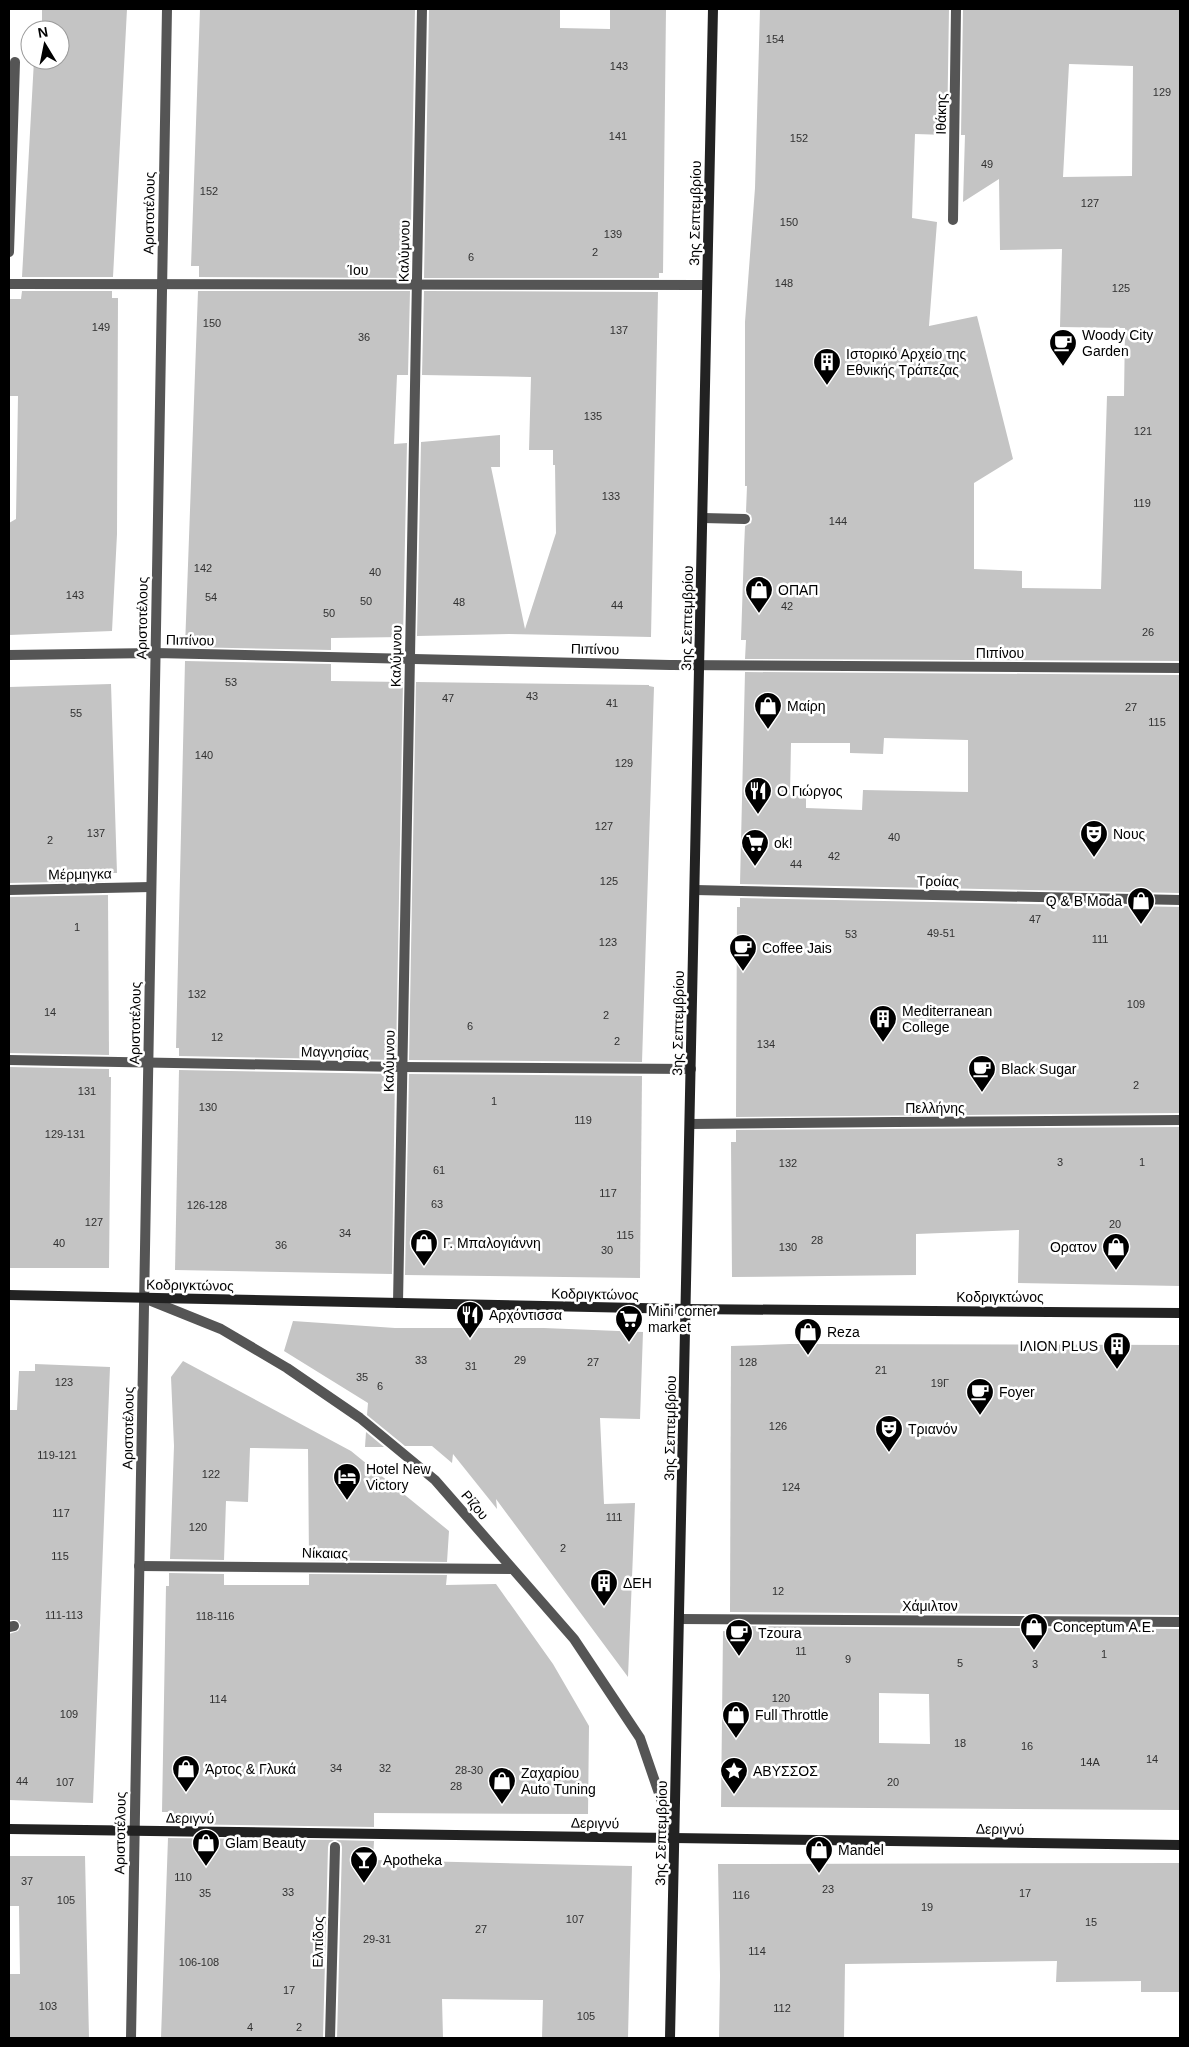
<svg xmlns="http://www.w3.org/2000/svg" width="1189" height="2047" font-family="Helvetica,sans-serif">
<style>
.building{fill:#c4c4c4;fill-rule:evenodd}
.lines{fill:none;stroke-linecap:round;stroke-linejoin:round}
.service{stroke:#555;stroke-width:10}
.pedestrian{stroke:#555;stroke-width:10}
.minor{stroke:#555;stroke-width:10}
.tertiary{stroke:#555;stroke-width:10}
.secondary{stroke:#222;stroke-width:10}
.labels{text-anchor:middle;dominant-baseline:central;stroke-width:5;stroke-linejoin:round;paint-order:stroke}
.number-label{font-size:11px;fill:#313131}
.street-label{font-size:14px;fill:#000;stroke:#fff}
.poi-label{font-size:14px;fill:#000;stroke:#fff;text-anchor:start}
</style>
<rect width="100%" height="100%" fill="#fff"/>
<g class="building">
<path d="M42,9H127L113,277H22L34,60H60V30H42Z"/>
<path d="M200,9H415L410,278L199,277V266H191Z"/>
<path d="M429,9H560V28L610,29V9H666L663,273H659V278H424Z"/>
<path d="M760,9H949L947,135L915,134L912,218L937,222L929,326L977,316L1013,459L974,483V569L1022,571V588L1101,589L1107,396H1124L1125,328L1060,327L1062,249L1000,250L999,179L963,202L965,135H961L963,9H1180V661L745,659L746,640H741L744,549L745,526L751,523L752,519L751,515L746,512L747,486H745V322L755,188ZM1069,64L1133,66L1132,176L1063,177Z"/>
<path d="M22,291H112V298H118L117,534L112,631L9,635V523L16,519L18,396H9V299H21Z"/>
<path d="M198,291H410L408,375H397L394,444L407,443L403,637L331,638V650L185,647Z"/>
<path d="M424,291L658,292L651,637L509,634L417,636L421,442L500,435V467H491L525,629L556,533L555,465H553V450H529L531,377L422,375Z"/>
<path d="M185,661L331,664V681L403,682L396,1060L179,1056V1048H176Z"/>
<path d="M745,672L1180,675V893L740,884ZM884,738L968,740V792L863,790L862,810L806,808V796L790,795L791,743H850V753L883,754Z"/>
<path d="M416,682L649,685V686L654,687L642,1062L409,1060Z"/>
<path d="M111,684L117,873H108V881L9,883V687Z"/>
<path d="M108,895L109,1055L9,1053V897Z"/>
<path d="M740,898L1180,907V1113L736,1117L737,907H740Z"/>
<path d="M9,1067L109,1069V1077H111L109,1268H9Z"/>
<path d="M179,1070L395,1074L392,1274L175,1270Z"/>
<path d="M409,1074L642,1076L640,1278L405,1275Z"/>
<path d="M1180,1127V1286L1018,1283L1019,1230L916,1234V1275L732,1277L731,1142H736V1130Z"/>
<path d="M293,1321L395,1328H544L643,1332L640,1419L600,1418L604,1504L635,1503L628,1677L496,1499L497,1509L453,1454L452,1463L432,1446H405L367,1415L368,1403L284,1351Z"/>
<path d="M790,1344L1180,1345V1615L730,1612L731,1346Z"/>
<path d="M183,1361L351,1451L449,1531L447,1562L309,1560L308,1449L250,1448L248,1502L226,1501L224,1560L170,1559L174,1446L171,1377Z"/>
<path d="M35,1364L110,1367L93,1803L9,1800V1634L18,1631L21,1625L17,1620H9V1410H17L19,1371H35Z"/>
<path d="M366,1432L384,1447H365Z"/>
<path d="M169,1573L224,1574V1585H309V1574L447,1575L446,1585L496,1584L553,1664L589,1726L588,1814L374,1813V1827L169,1824V1812H162L166,1586H169Z"/>
<path d="M730,1626L1180,1629V1810L721,1807L723,1631L730,1632ZM879,1693L929,1694L930,1744L879,1743Z"/>
<path d="M168,1838L334,1840L329,1843L328,1847L323,2038H161Z"/>
<path d="M336,1840L374,1841L373,1860L632,1866L628,2038H542L543,2000L442,1999L443,2038H337L342,1847L341,1843Z"/>
<path d="M9,1856H85L89,2038H9V1974H20L19,1906H9Z"/>
<path d="M1180,1863V1992H1141V1981L1056,1982L1057,1961L845,1964L844,2038H719L720,1976L718,1864Z"/>
</g>
<g class="lines">
<g class="service">
<path d="M953,220L956,9"/>
<path d="M703,518L745,519"/>
<path d="M9,1627L14,1626"/>
</g>
<g class="pedestrian">
<path d="M895,1122L1180,1120"/>
<path d="M330,2038L335,1847"/>
</g>
<g class="minor">
<path d="M9,252L15,62"/>
<path d="M9,284L707,285"/>
<path d="M9,890L151,887"/>
<path d="M695,890L1180,900"/>
<path d="M9,1060L402,1067L691,1069"/>
<path d="M690,1124L895,1122"/>
<path d="M144,1298L221,1329L287,1368L360,1418L435,1480L574,1639L640,1738L674,1837"/>
<path d="M398,1303L422,9"/>
<path d="M139,1566L512,1569"/>
<path d="M679,1619L1180,1622"/>
</g>
<g class="tertiary">
<path d="M9,655L155,653L670,665L1180,668"/>
<path d="M131,2038L167,9"/>
</g>
<g class="secondary">
<path d="M9,1295L686,1309L1180,1313"/>
<path d="M9,1829L1180,1845"/>
<path d="M670,2038L713,9"/>
</g>
</g>
<defs>
<symbol id="cafe-pin" viewBox="-11 -11 22 30"><path d="M0 17L-7.5 6A9.5 9.5 0 1 1 7.5 6Z" fill="#000" stroke="#fff"/><path d="M-5.5-4.5H6V0H3Q3 3.5 0 3.5H-2.5Q-5.5 3.5-5.5 0ZM3-3.2v2h1.7v-2ZM-6 4.5H4V6H-6Z" fill="#fff"/></symbol>
<symbol id="building-pin" viewBox="-11 -11 22 30"><path d="M0 17L-7.5 6A9.5 9.5 0 1 1 7.5 6Z" fill="#000" stroke="#fff"/><path d="M-4-6H4V6H1V3H-1V6H-4ZM-2.5-4.3h1.7v1.8h-1.7ZM.8-4.3h1.7v1.8H.8ZM-2.5-1h1.7V.8h-1.7ZM.8-1h1.7V.8H.8Z" fill="#fff"/></symbol>
<symbol id="shop-pin" viewBox="-11 -11 22 30"><path d="M0 17L-7.5 6A9.5 9.5 0 1 1 7.5 6Z" fill="#000" stroke="#fff"/><path d="M-5-2.5h2.3a2.7 3.5 0 0 1 5.4 0H5L5.5 6h-11ZM-1.5-2.5h3a1.5 2.3 0 0 0-3 0Z" fill="#fff"/></symbol>
<symbol id="restaurant-pin" viewBox="-11 -11 22 30"><path d="M0 17L-7.5 6A9.5 9.5 0 1 1 7.5 6Z" fill="#000" stroke="#fff"/><path d="M-5-6h1v4h1v-4h1v4h1v-4h1v5L-1.5 .5V6h-2V.5L-5-1ZM5-6V6H3V1.5H1.5Q1.5-4 5-6Z" fill="#fff"/></symbol>
<symbol id="theatre-pin" viewBox="-11 -11 22 30"><path d="M0 17L-7.5 6A9.5 9.5 0 1 1 7.5 6Z" fill="#000" stroke="#fff"/><path d="M-5-5.5Q0-4 5-5.5V0Q5 5 0 6Q-5 5-5 0ZM-3.3-2.5H-1v1.5H-3.3ZM1-2.5H3.3v1.5H1ZM-2.8 1Q0 5.5 2.8 1Z" fill="#fff"/></symbol>
<symbol id="supermarket-pin" viewBox="-11 -11 22 30"><path d="M0 17L-7.5 6A9.5 9.5 0 1 1 7.5 6Z" fill="#000" stroke="#fff"/><path d="M-6-5.5h2.5l.6 2H6L4.5 2H-2.5L-4.4-4H-6ZM-1.5 3.2a1.3 1.3 0 1 0 .1 0ZM3 3.2a1.3 1.3 0 1 0 .1 0Z" fill="#fff"/></symbol>
<symbol id="hotel-pin" viewBox="-11 -11 22 30"><path d="M0 17L-7.5 6A9.5 9.5 0 1 1 7.5 6Z" fill="#000" stroke="#fff"/><path d="M-6-4.5h1.5V1H6V5H4.5V3h-9V5H-6ZM-4 0a1.8 1.8 0 1 1 3.6 0ZM.5 0V-2.5h3Q6-2.5 6 0Z" fill="#fff"/></symbol>
<symbol id="sight-pin" viewBox="-11 -11 22 30"><path d="M0 17L-7.5 6A9.5 9.5 0 1 1 7.5 6Z" fill="#000" stroke="#fff"/><path d="M0-6L1.8-2.2L6-1.7L2.9 1.2L3.7 5.4L0 3.3L-3.7 5.4L-2.9 1.2L-6-1.7L-1.8-2.2Z" fill="#fff"/></symbol>
<symbol id="bar-pin" viewBox="-11 -11 22 30"><path d="M0 17L-7.5 6A9.5 9.5 0 1 1 7.5 6Z" fill="#000" stroke="#fff"/><path d="M-6-5H6L.8 .8V4.5H3.5V6h-7V4.5H-.8V.8Z" fill="#fff"/></symbol>
</defs>
<g fill-rule="evenodd">
<use href="#cafe-pin" x="1047" y="327" width="32" height="43"/>
<use href="#building-pin" x="811" y="346" width="32" height="43"/>
<use href="#shop-pin" x="743" y="574" width="32" height="43"/>
<use href="#shop-pin" x="752" y="690" width="32" height="43"/>
<use href="#restaurant-pin" x="742" y="775" width="32" height="43"/>
<use href="#theatre-pin" x="1078" y="818" width="32" height="43"/>
<use href="#supermarket-pin" x="739" y="827" width="32" height="43"/>
<use href="#shop-pin" x="1125" y="885" width="32" height="43"/>
<use href="#cafe-pin" x="727" y="932" width="32" height="43"/>
<use href="#building-pin" x="867" y="1003" width="32" height="43"/>
<use href="#cafe-pin" x="966" y="1053" width="32" height="43"/>
<use href="#shop-pin" x="408" y="1227" width="32" height="43"/>
<use href="#shop-pin" x="1100" y="1231" width="32" height="43"/>
<use href="#restaurant-pin" x="454" y="1299" width="32" height="43"/>
<use href="#supermarket-pin" x="613" y="1303" width="32" height="43"/>
<use href="#shop-pin" x="792" y="1316" width="32" height="43"/>
<use href="#building-pin" x="1101" y="1330" width="32" height="43"/>
<use href="#cafe-pin" x="964" y="1376" width="32" height="43"/>
<use href="#theatre-pin" x="873" y="1413" width="32" height="43"/>
<use href="#hotel-pin" x="331" y="1461" width="32" height="43"/>
<use href="#building-pin" x="588" y="1567" width="32" height="43"/>
<use href="#shop-pin" x="1018" y="1611" width="32" height="43"/>
<use href="#cafe-pin" x="723" y="1617" width="32" height="43"/>
<use href="#shop-pin" x="720" y="1699" width="32" height="43"/>
<use href="#shop-pin" x="170" y="1753" width="32" height="43"/>
<use href="#sight-pin" x="718" y="1755" width="32" height="43"/>
<use href="#shop-pin" x="486" y="1765" width="32" height="43"/>
<use href="#shop-pin" x="190" y="1827" width="32" height="43"/>
<use href="#shop-pin" x="803" y="1834" width="32" height="43"/>
<use href="#bar-pin" x="348" y="1844" width="32" height="43"/>
</g>
<g class="labels">
<g class="number-label">
<text x="775" y="39">154</text>
<text x="619" y="66">143</text>
<text x="1162" y="92">129</text>
<text x="618" y="136">141</text>
<text x="799" y="138">152</text>
<text x="987" y="164">49</text>
<text x="209" y="191">152</text>
<text x="1090" y="203">127</text>
<text x="789" y="222">150</text>
<text x="613" y="234">139</text>
<text x="595" y="252">2</text>
<text x="471" y="257">6</text>
<text x="784" y="283">148</text>
<text x="1121" y="288">125</text>
<text x="212" y="323">150</text>
<text x="101" y="327">149</text>
<text x="619" y="330">137</text>
<text x="364" y="337">36</text>
<text x="593" y="416">135</text>
<text x="1143" y="431">121</text>
<text x="611" y="496">133</text>
<text x="1142" y="503">119</text>
<text x="838" y="521">144</text>
<text x="203" y="568">142</text>
<text x="375" y="572">40</text>
<text x="75" y="595">143</text>
<text x="211" y="597">54</text>
<text x="366" y="601">50</text>
<text x="459" y="602">48</text>
<text x="617" y="605">44</text>
<text x="787" y="606">42</text>
<text x="329" y="613">50</text>
<text x="1148" y="632">26</text>
<text x="231" y="682">53</text>
<text x="532" y="696">43</text>
<text x="448" y="698">47</text>
<text x="612" y="703">41</text>
<text x="1131" y="707">27</text>
<text x="76" y="713">55</text>
<text x="1157" y="722">115</text>
<text x="204" y="755">140</text>
<text x="624" y="763">129</text>
<text x="604" y="826">127</text>
<text x="96" y="833">137</text>
<text x="894" y="837">40</text>
<text x="50" y="840">2</text>
<text x="834" y="856">42</text>
<text x="796" y="864">44</text>
<text x="609" y="881">125</text>
<text x="1035" y="919">47</text>
<text x="77" y="927">1</text>
<text x="941" y="933">49-51</text>
<text x="851" y="934">53</text>
<text x="1100" y="939">111</text>
<text x="608" y="942">123</text>
<text x="197" y="994">132</text>
<text x="1136" y="1004">109</text>
<text x="50" y="1012">14</text>
<text x="606" y="1015">2</text>
<text x="470" y="1026">6</text>
<text x="217" y="1037">12</text>
<text x="617" y="1041">2</text>
<text x="766" y="1044">134</text>
<text x="1136" y="1085">2</text>
<text x="87" y="1091">131</text>
<text x="494" y="1101">1</text>
<text x="208" y="1107">130</text>
<text x="583" y="1120">119</text>
<text x="65" y="1134">129-131</text>
<text x="1060" y="1162">3</text>
<text x="1142" y="1162">1</text>
<text x="788" y="1163">132</text>
<text x="439" y="1170">61</text>
<text x="608" y="1193">117</text>
<text x="437" y="1204">63</text>
<text x="207" y="1205">126-128</text>
<text x="94" y="1222">127</text>
<text x="1115" y="1224">20</text>
<text x="345" y="1233">34</text>
<text x="625" y="1235">115</text>
<text x="817" y="1240">28</text>
<text x="59" y="1243">40</text>
<text x="281" y="1245">36</text>
<text x="788" y="1247">130</text>
<text x="607" y="1250">30</text>
<text x="421" y="1360">33</text>
<text x="520" y="1360">29</text>
<text x="593" y="1362">27</text>
<text x="748" y="1362">128</text>
<text x="471" y="1366">31</text>
<text x="881" y="1370">21</text>
<text x="362" y="1377">35</text>
<text x="64" y="1382">123</text>
<text x="940" y="1383">19Γ</text>
<text x="380" y="1386">6</text>
<text x="778" y="1426">126</text>
<text x="57" y="1455">119-121</text>
<text x="211" y="1474">122</text>
<text x="791" y="1487">124</text>
<text x="61" y="1513">117</text>
<text x="614" y="1517">111</text>
<text x="198" y="1527">120</text>
<text x="563" y="1548">2</text>
<text x="60" y="1556">115</text>
<text x="778" y="1591">12</text>
<text x="64" y="1615">111-113</text>
<text x="215" y="1616">118-116</text>
<text x="801" y="1651">11</text>
<text x="1104" y="1654">1</text>
<text x="848" y="1659">9</text>
<text x="960" y="1663">5</text>
<text x="1035" y="1664">3</text>
<text x="781" y="1698">120</text>
<text x="218" y="1699">114</text>
<text x="69" y="1714">109</text>
<text x="960" y="1743">18</text>
<text x="1027" y="1746">16</text>
<text x="1152" y="1759">14</text>
<text x="1090" y="1762">14Α</text>
<text x="336" y="1768">34</text>
<text x="385" y="1768">32</text>
<text x="469" y="1770">28-30</text>
<text x="22" y="1781">44</text>
<text x="65" y="1782">107</text>
<text x="893" y="1782">20</text>
<text x="456" y="1786">28</text>
<text x="183" y="1877">110</text>
<text x="27" y="1881">37</text>
<text x="828" y="1889">23</text>
<text x="288" y="1892">33</text>
<text x="205" y="1893">35</text>
<text x="1025" y="1893">17</text>
<text x="741" y="1895">116</text>
<text x="66" y="1900">105</text>
<text x="927" y="1907">19</text>
<text x="575" y="1919">107</text>
<text x="1091" y="1922">15</text>
<text x="481" y="1929">27</text>
<text x="377" y="1939">29-31</text>
<text x="757" y="1951">114</text>
<text x="199" y="1962">106-108</text>
<text x="289" y="1990">17</text>
<text x="48" y="2006">103</text>
<text x="782" y="2008">112</text>
<text x="586" y="2016">105</text>
<text x="250" y="2027">4</text>
<text x="299" y="2027">2</text>
</g>
<g class="street-label">
<text transform="translate(941 114) rotate(-89)">Ιθάκης</text>
<text transform="translate(149 213) rotate(-89)">Αριστοτέλους</text>
<text transform="translate(695 213) rotate(-89)">3ης Σεπτεμβρίου</text>
<text transform="translate(404 251) rotate(-89)">Καλύμνου</text>
<text x="358" y="270">Ίου</text>
<text transform="translate(142 618) rotate(-89)">Αριστοτέλους</text>
<text transform="translate(687 618) rotate(-89)">3ης Σεπτεμβρίου</text>
<text transform="translate(190 640) rotate(1)">Πιπίνου</text>
<text transform="translate(595 649) rotate(1)">Πιπίνου</text>
<text x="1000" y="653">Πιπίνου</text>
<text transform="translate(396 656) rotate(-89)">Καλύμνου</text>
<text transform="translate(80 874) rotate(-1)">Μέρμηγκα</text>
<text transform="translate(938 881) rotate(1)">Τροίας</text>
<text transform="translate(135 1023) rotate(-89)">Αριστοτέλους</text>
<text transform="translate(678 1023) rotate(-89)">3ης Σεπτεμβρίου</text>
<text transform="translate(335 1052) rotate(1)">Μαγνησίας</text>
<text transform="translate(389 1061) rotate(-89)">Καλύμνου</text>
<text x="935" y="1108">Πελλήνης</text>
<text transform="translate(190 1285) rotate(1)">Κοδριγκτώνος</text>
<text transform="translate(595 1294) rotate(1)">Κοδριγκτώνος</text>
<text x="1000" y="1297">Κοδριγκτώνος</text>
<text transform="translate(128 1428) rotate(-89)">Αριστοτέλους</text>
<text transform="translate(670 1428) rotate(-89)">3ης Σεπτεμβρίου</text>
<text transform="translate(475 1505) rotate(50)">Ρίζου</text>
<text transform="translate(325 1553) rotate(1)">Νίκαιας</text>
<text x="930" y="1606">Χάμιλτον</text>
<text transform="translate(190 1818) rotate(1)">Δεριγνύ</text>
<text transform="translate(595 1823) rotate(1)">Δεριγνύ</text>
<text transform="translate(1000 1829) rotate(1)">Δεριγνύ</text>
<text transform="translate(120 1833) rotate(-89)">Αριστοτέλους</text>
<text transform="translate(661 1833) rotate(-89)">3ης Σεπτεμβρίου</text>
<text transform="translate(318 1942) rotate(-89)">Ελπίδος</text>
</g>
<g class="poi-label">
<text x="1082" y="335">Woody City<tspan x="1082" dy="16">Garden</tspan></text>
<text x="846" y="354">Ιστορικό Αρχείο της<tspan x="846" dy="16">Εθνικής Τράπεζας</tspan></text>
<text x="778" y="590">ΟΠΑΠ</text>
<text x="787" y="706">Μαίρη</text>
<text x="777" y="791">Ο Γιώργος</text>
<text x="1113" y="834">Νους</text>
<text x="774" y="843">ok!</text>
<text x="1122" y="901" text-anchor="end">Q &amp; B Moda</text>
<text x="762" y="948">Coffee Jais</text>
<text x="902" y="1011">Mediterranean<tspan x="902" dy="16">College</tspan></text>
<text x="1001" y="1069">Black Sugar</text>
<text x="443" y="1243">Γ. Μπαλογιάννη</text>
<text x="1097" y="1247" text-anchor="end">Ορατον</text>
<text x="648" y="1311">Mini corner<tspan x="648" dy="16">market</tspan></text>
<text x="489" y="1315">Αρχόντισσα</text>
<text x="827" y="1332">Reza</text>
<text x="1098" y="1346" text-anchor="end">ΙΛΙΟΝ PLUS</text>
<text x="999" y="1392">Foyer</text>
<text x="908" y="1429">Τριανόν</text>
<text x="366" y="1469">Hotel New<tspan x="366" dy="16">Victory</tspan></text>
<text x="623" y="1583">ΔΕΗ</text>
<text x="1053" y="1627">Conceptum Α.Ε.</text>
<text x="758" y="1633">Tzoura</text>
<text x="755" y="1715">Full Throttle</text>
<text x="205" y="1769">Άρτος &amp; Γλυκά</text>
<text x="753" y="1771">ΑΒΥΣΣΟΣ</text>
<text x="521" y="1773">Ζαχαρίου<tspan x="521" dy="16">Auto Tuning</tspan></text>
<text x="225" y="1843">Glam Beauty</text>
<text x="838" y="1850">Mandel</text>
<text x="383" y="1860">Apotheka</text>
</g>
</g>
<rect width="1189" height="2047" fill="none" stroke="#000000" stroke-width="20"/>
<g transform="translate(45 45) rotate(350)"><circle r="24" fill="#ffffff" stroke="#999999"/>
<path d="M0-4L9 19L0 12L-9 19Z" fill="#000000"/>
<text y="-8" font-size="14" font-weight="bold" text-anchor="middle" fill="#000000">N</text>
</g>
</svg>
